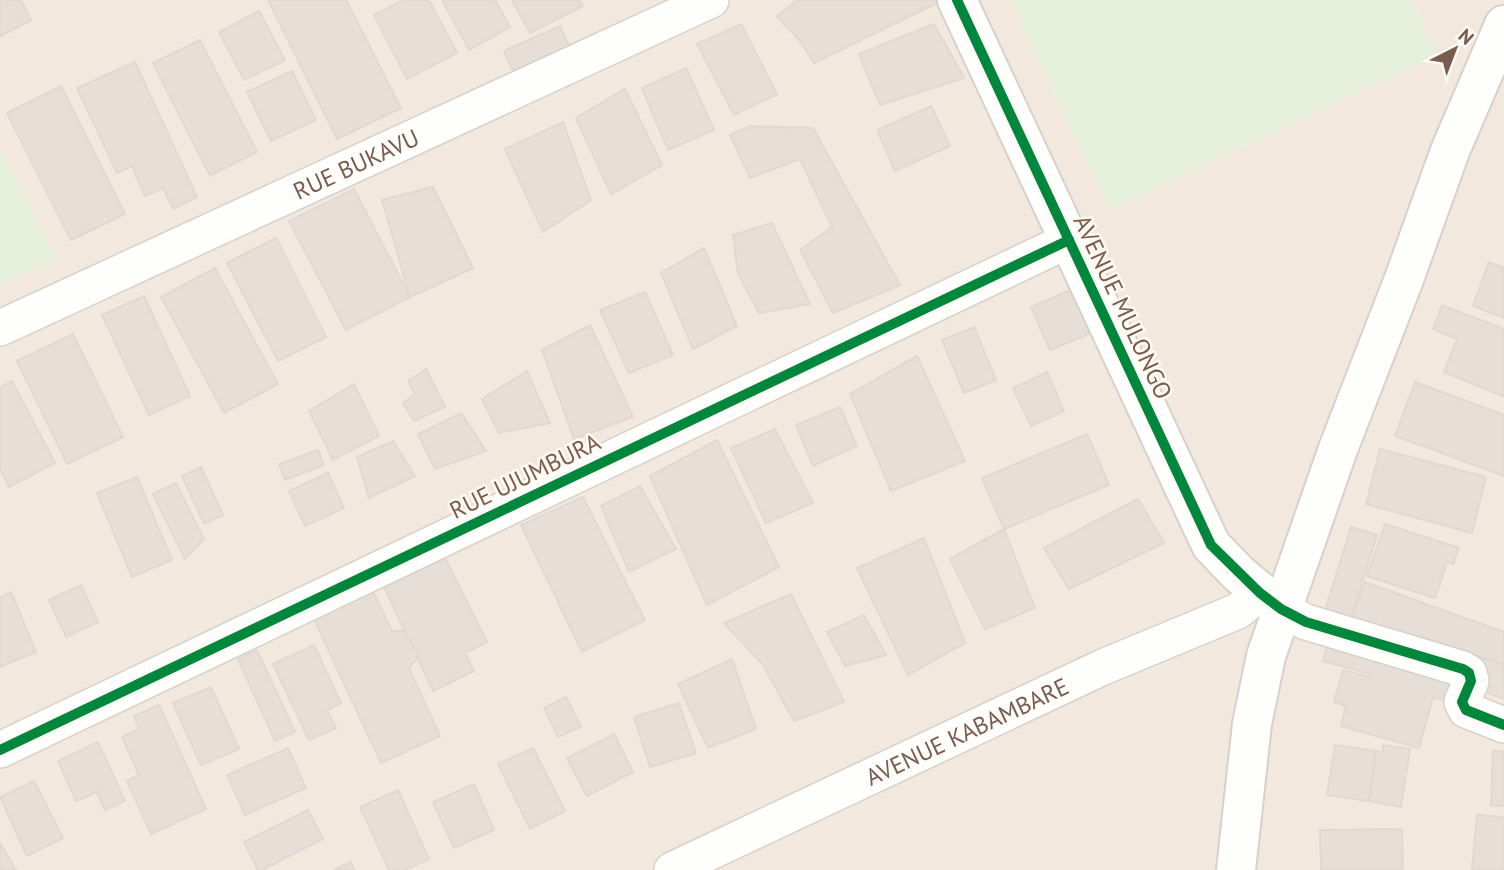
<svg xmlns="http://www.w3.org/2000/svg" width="1504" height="870" font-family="'PT Sans',sans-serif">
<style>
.residential{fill:#f2e8de}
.green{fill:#e7f0db}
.building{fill:#e6ded7;stroke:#e2d8d2;stroke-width:2}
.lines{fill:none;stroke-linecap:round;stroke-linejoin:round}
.minor-casing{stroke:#d7d1cb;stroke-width:38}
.tertiary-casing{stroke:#d7d1cb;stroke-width:42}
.minor{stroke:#fefefd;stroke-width:35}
.tertiary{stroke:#fefefd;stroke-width:38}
.cycleway-casing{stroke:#fffaf3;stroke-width:15}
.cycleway{stroke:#00873e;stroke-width:10}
.labels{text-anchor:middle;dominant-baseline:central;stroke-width:5;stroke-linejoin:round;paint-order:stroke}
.street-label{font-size:24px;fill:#7a5c4d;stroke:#fffaf3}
</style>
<rect width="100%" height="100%" fill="#f9f5f0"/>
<rect class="residential" x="0" y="0" width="1504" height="870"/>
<g class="green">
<path d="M1010,0H1413L1438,55L1109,210Z"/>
<path d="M0,148L56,258L0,285Z"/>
</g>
<g class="building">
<path d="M0,0H21L31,20L0,36Z"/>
<path d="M268,0H346L401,108L337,139Z"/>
<path d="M403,0H429L457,53L407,79L374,15Z"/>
<path d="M442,0H495L510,27L469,50Z"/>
<path d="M512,0H579L583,6L530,33Z"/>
<path d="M797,0H935L937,3L814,63L800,41L777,16Z"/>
<path d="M259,11L285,60L244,80L219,32Z"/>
<path d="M741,24L777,94L734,115L697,44Z"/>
<path d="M934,24L964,78L880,105L859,54Z"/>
<path d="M560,26L569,46L513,71L504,51Z"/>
<path d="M200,40L257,152L210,176L153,63Z"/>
<path d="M135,62L197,197L173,209L163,188L145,196L132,166L117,173L77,88Z"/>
<path d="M686,68L714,130L668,150L642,88Z"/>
<path d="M292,71L316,120L271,141L247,92Z"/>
<path d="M61,86L125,214L71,240L7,113Z"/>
<path d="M625,89L662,165L611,194L576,118Z"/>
<path d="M931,106L950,146L895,171L877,130Z"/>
<path d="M563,122L591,200L543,232L505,149Z"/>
<path d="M750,126L813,128L900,285L833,313L800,250L832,227L800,159L750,178L730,135Z"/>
<path d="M433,187L473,268L410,297L382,200Z"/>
<path d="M354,189L410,297L346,330L289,221Z"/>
<path d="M772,223L810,304L759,313L738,274L733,235Z"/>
<path d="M276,238L326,337L278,361L227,263Z"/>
<path d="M704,248L737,326L693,349L661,273Z"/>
<path d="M1489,262L1504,268V318L1473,306Z"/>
<path d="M215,268L278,384L224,413L161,297Z"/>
<path d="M1073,289L1092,333L1050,350L1031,307Z"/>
<path d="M645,292L673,355L629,373L600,310Z"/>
<path d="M144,296L190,396L149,415L102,315Z"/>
<path d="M1442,305L1504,329V397L1444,372L1457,339L1433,329Z"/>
<path d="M590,325L633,417L574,439L542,350Z"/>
<path d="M974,327L996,380L964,393L942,340Z"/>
<path d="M73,334L123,437L67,464L17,361Z"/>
<path d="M917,356L965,461L891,491L850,394Z"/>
<path d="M426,369L445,407L414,421L403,403L415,394L408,381Z"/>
<path d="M527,371L550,423L499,433L482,399Z"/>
<path d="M1047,372L1064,411L1031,426L1013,388Z"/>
<path d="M12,381L55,463L9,487L0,470V388Z"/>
<path d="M1415,382L1504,415V476L1395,436Z"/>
<path d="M354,384L379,436L333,460L309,411Z"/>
<path d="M840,407L857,446L813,466L796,425Z"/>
<path d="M461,413L486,451L435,469L418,434Z"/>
<path d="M775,429L813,503L766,523L731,448Z"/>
<path d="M1087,434L1109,485L1004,529L982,478Z"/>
<path d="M717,440L779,567L707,605L650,476Z"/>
<path d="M393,441L415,476L369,498L357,457Z"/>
<path d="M1380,449L1486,477L1472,533L1366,504Z"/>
<path d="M318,450L324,465L285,480L279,464Z"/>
<path d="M201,467L223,515L204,524L182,476Z"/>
<path d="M328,473L344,508L305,526L289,491Z"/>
<path d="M137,477L172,560L132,577L97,493Z"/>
<path d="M176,483L204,539L185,559L153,494Z"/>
<path d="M640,486L676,549L629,572L601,506Z"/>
<path d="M583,497L645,620L582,652L521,525Z"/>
<path d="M1138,499L1164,543L1069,589L1044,548Z"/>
<path d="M1385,524L1459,548L1453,564L1447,562L1435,598L1367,576Z"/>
<path d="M1351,527L1377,535L1348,629L1322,620Z"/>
<path d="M1004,529L1035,608L985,629L950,559Z"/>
<path d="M924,538L965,643L908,675L857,568Z"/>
<path d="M445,558L487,642L465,653L474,671L433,691L384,587Z"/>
<path d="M1365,582L1504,632V665L1426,638L1421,652L1348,631Z"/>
<path d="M81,585L98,622L66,637L49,600Z"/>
<path d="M372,589L392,631H404L419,656L409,668L440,736L381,763L313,617Z"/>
<path d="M11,592L36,652L0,667V597Z"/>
<path d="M791,594L844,702L794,721L763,665L724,623Z"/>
<path d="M864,615L886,655L845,666L827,632Z"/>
<path d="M1330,636L1466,674L1457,704L1433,697L1419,748L1341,726L1346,706L1334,702L1343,670L1369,677L1370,674L1323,661Z"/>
<path d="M314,645L341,703L327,710L336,728L309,740L273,664Z"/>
<path d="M257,650L295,732L275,741L238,659Z"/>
<path d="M1483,658L1504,665V699L1473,688Z"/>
<path d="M732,659L756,729L708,748L678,684Z"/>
<path d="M211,687L239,749L201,765L173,703Z"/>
<path d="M566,697L581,727L558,737L544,708Z"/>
<path d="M679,703L696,753L650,767L634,717Z"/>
<path d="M159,705L206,809L151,834L127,781L139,775L122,737L139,729L134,716Z"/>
<path d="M614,734L633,772L587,796L567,758Z"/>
<path d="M98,742L125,801L105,810L97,792L76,801L58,761Z"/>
<path d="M1335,745L1376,751L1369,801L1327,795Z"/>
<path d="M1383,745L1410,749L1401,807L1369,801L1376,751L1383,752Z"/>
<path d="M288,748L306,788L245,815L227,775Z"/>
<path d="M533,748L565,811L530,829L498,764Z"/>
<path d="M1493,751L1504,752V806L1491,805Z"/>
<path d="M34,781L63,838L27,856L0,797Z"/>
<path d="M474,784L494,830L454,848L433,802Z"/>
<path d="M398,790L429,859L405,870H389L360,807Z"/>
<path d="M308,810L323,839L262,870H258L244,842Z"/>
<path d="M1477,815L1504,817V870H1472Z"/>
<path d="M1402,829L1403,870H1321L1320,830Z"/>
<path d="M0,843L16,870H0Z"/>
<path d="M351,862L355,870H336L335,869Z"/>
</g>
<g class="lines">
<defs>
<g id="minor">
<path id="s1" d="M0,328L711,0"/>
<path d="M1281,609L1306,622L1463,669L1469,673L1471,681L1462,702L1466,710L1504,725"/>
<path d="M0,750L1069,240"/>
<path id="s2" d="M672,870L1103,667L1238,611L1260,593"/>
</g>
<g id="tertiary">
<path d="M957,0L1211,545L1239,574L1281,609"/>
<path d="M1236,870L1252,724L1266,656L1338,449L1404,279L1450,151L1504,25"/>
</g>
</defs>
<use href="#minor" class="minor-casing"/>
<use href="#tertiary" class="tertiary-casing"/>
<use href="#minor" class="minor"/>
<use href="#tertiary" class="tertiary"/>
<defs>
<g id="cycleway">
<path d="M957,0L1211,545L1260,593L1281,609L1306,622L1463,669L1469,673L1471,681L1462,702L1466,710L1504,725"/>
<path d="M0,750L1069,240"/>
</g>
</defs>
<use href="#cycleway" class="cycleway-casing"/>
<use href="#cycleway" class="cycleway"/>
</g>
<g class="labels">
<g class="street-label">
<text stroke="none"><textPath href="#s1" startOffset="392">RUE BUKAVU</textPath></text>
<text transform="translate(1123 307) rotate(65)">AVENUE MULONGO</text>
<text transform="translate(525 476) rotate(-26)">RUE UJUMBURA</text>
<text stroke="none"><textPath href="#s2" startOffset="326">AVENUE KABAMBARE</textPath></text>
</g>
</g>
<g transform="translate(1455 49) rotate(42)" stroke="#fffaf3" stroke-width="5" paint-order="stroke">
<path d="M0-5L12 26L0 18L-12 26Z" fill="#7a5c4d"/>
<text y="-10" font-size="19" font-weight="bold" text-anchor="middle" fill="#7a5c4d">N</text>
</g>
</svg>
